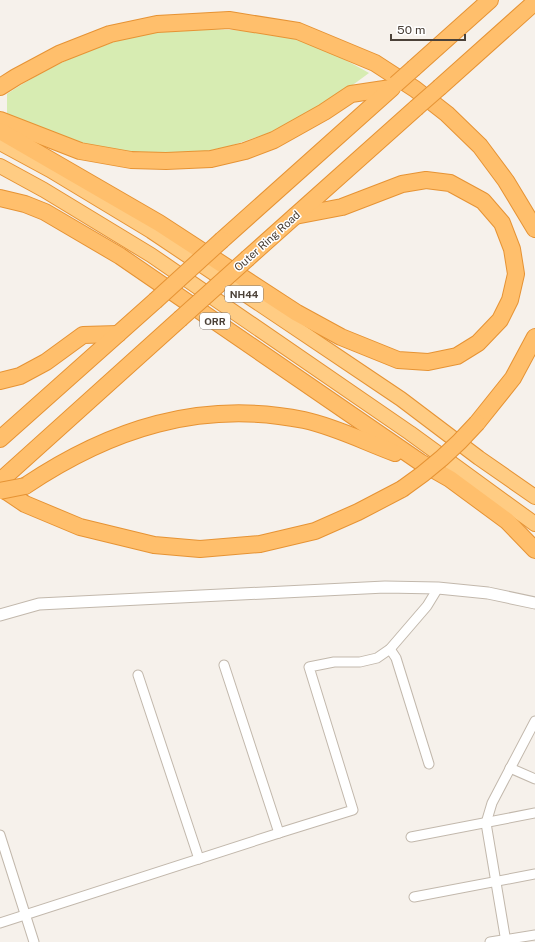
<svg xmlns="http://www.w3.org/2000/svg" width="535" height="942" font-family="'Public Sans',sans-serif">
<style>
.green{fill:#d7ecb2}
.lines{fill:none;stroke-linecap:round;stroke-linejoin:round}
.minor-casing{stroke:#c2b8ac;stroke-width:11}
.tertiary-casing{stroke:#c2b8ac;stroke-width:13}
.trunk-casing{stroke:#e69334;stroke-width:16}
.motorway-casing{stroke:#e69334;stroke-width:18}
.minor{stroke:#fff;stroke-width:9}
.tertiary{stroke:#fff;stroke-width:11}
.trunk{stroke:#ffcc83;stroke-width:14}
.motorway{stroke:#ffbf6c;stroke-width:16}
.motorway-bridge-casing{stroke:#e69334;stroke-width:18;stroke-linecap:butt}
.motorway-bridge{stroke:#ffbf6c;stroke-width:16}
.labels{text-anchor:middle;dominant-baseline:central;stroke-width:3;stroke-linejoin:round;paint-order:stroke}
.shield{fill:#fff;stroke:#817a74;stroke-width:1}
.shield-label{font-size:10px;font-weight:bold;fill:#4b4138}
.street-label{font-size:11px;fill:#4b4138;stroke:#fff}
</style>
<rect width="100%" height="100%" fill="#f6f1eb"/>
<path class="green" d="M209,29C242,30 273,32 304,42C327,50 348,61 369,73L339,95L302,117L266,134L230,146L198,153L169,156L99,149L7,118V94C49,66 96,44 146,34C167,31 188,30 209,29Z"/>
<g class="lines">
<defs>
<g id="minor">
<path d="M390,649L396,658L429,764"/>
<path d="M224,665L279,833"/>
<path d="M138,675L199,859"/>
<path d="M510,768L535,779"/>
<path d="M0,835L34,942"/>
<path d="M411,837L535,813"/>
<path d="M414,897L535,874"/>
<path d="M0,923L279,833L353,810L309,667L334,662H360L377,658L390,649L427,606L438,588"/>
<path d="M490,942L535,935"/>
<path d="M506,942L486,823L492,803L535,721"/>
</g>
<path id="tertiary" d="M0,615L39,604L385,587L438,588L488,593L535,603"/>
<g id="trunk">
<path d="M0,143L50,170L151,231L401,399L479,458L535,497"/>
<path d="M0,166L44,190L151,255L410,433L535,524"/>
</g>
<g id="motorway">
<path d="M414,68L490,0"/>
<path d="M0,87L16,77L59,54L110,34L157,24L229,20L298,31L375,63L415,89L447,114L480,146L506,181L535,229"/>
<path d="M440,87L535,2"/>
<path d="M0,120L80,151L131,160L166,161L211,159L245,151L274,140L324,112L351,94L391,88"/>
<path d="M0,131L159,223L297,313L341,337L398,360L428,362L457,356L478,343L500,320L510,300L516,274L512,249L502,223L483,201L450,183L426,180L402,184L342,207L295,216"/>
<path d="M0,198L25,204L45,212L120,256L420,462L450,479L507,521L535,550"/>
<path d="M222,240L392,88"/>
<path d="M248,258L416,108"/>
<path d="M0,381L20,376L46,362L83,335L118,334"/>
<path d="M477,423L513,378L535,337"/>
<path d="M0,439L155,301"/>
<path d="M0,481L180,319"/>
<path d="M25,486C110,429 201,399 304,420C336,427 365,442 395,453"/>
<path d="M0,487L25,504L80,527L154,545L200,549L260,544L315,531L358,512L402,489"/>
</g>
</defs>
<use href="#minor" class="minor-casing"/>
<use href="#tertiary" class="tertiary-casing"/>
<use href="#trunk" class="trunk-casing"/>
<use href="#motorway" class="motorway-casing"/>
<use href="#minor" class="minor"/>
<use href="#tertiary" class="tertiary"/>
<use href="#trunk" class="trunk"/>
<use href="#motorway" class="motorway"/>
<defs>
<g id="motorway-bridge">
<path d="M396,84L414,68"/>
<path d="M416,108L440,87"/>
<path d="M155,301L222,240"/>
<path d="M180,319L248,258"/>
<path d="M402,489C430,470 455,448 477,423"/>
<path d="M0,491L25,486"/>
</g>
</defs>
<use href="#motorway-bridge" class="motorway-bridge-casing"/>
<use href="#motorway-bridge" class="motorway-bridge"/>
</g>
<g class="labels">
<g class="shield">
<rect x="225" y="286" width="38" height="16" rx="3"/>
<rect x="200" y="313" width="30" height="16" rx="3"/>
</g>
<g class="shield-label">
<text x="244" y="294">NH44</text>
<text x="215" y="321">ORR</text>
</g>
<g class="street-label">
<text transform="translate(267 241) rotate(-42)">Outer Ring Road</text>
</g>
</g>
<path d="M391 34v6h74v-6" fill="none" stroke="#4b4138" stroke-width="2"/>
<text x="397" y="34" font-size="12" fill="#4b4138" stroke="#ffffff" stroke-width="3" paint-order="stroke">50 m</text>
</svg>
